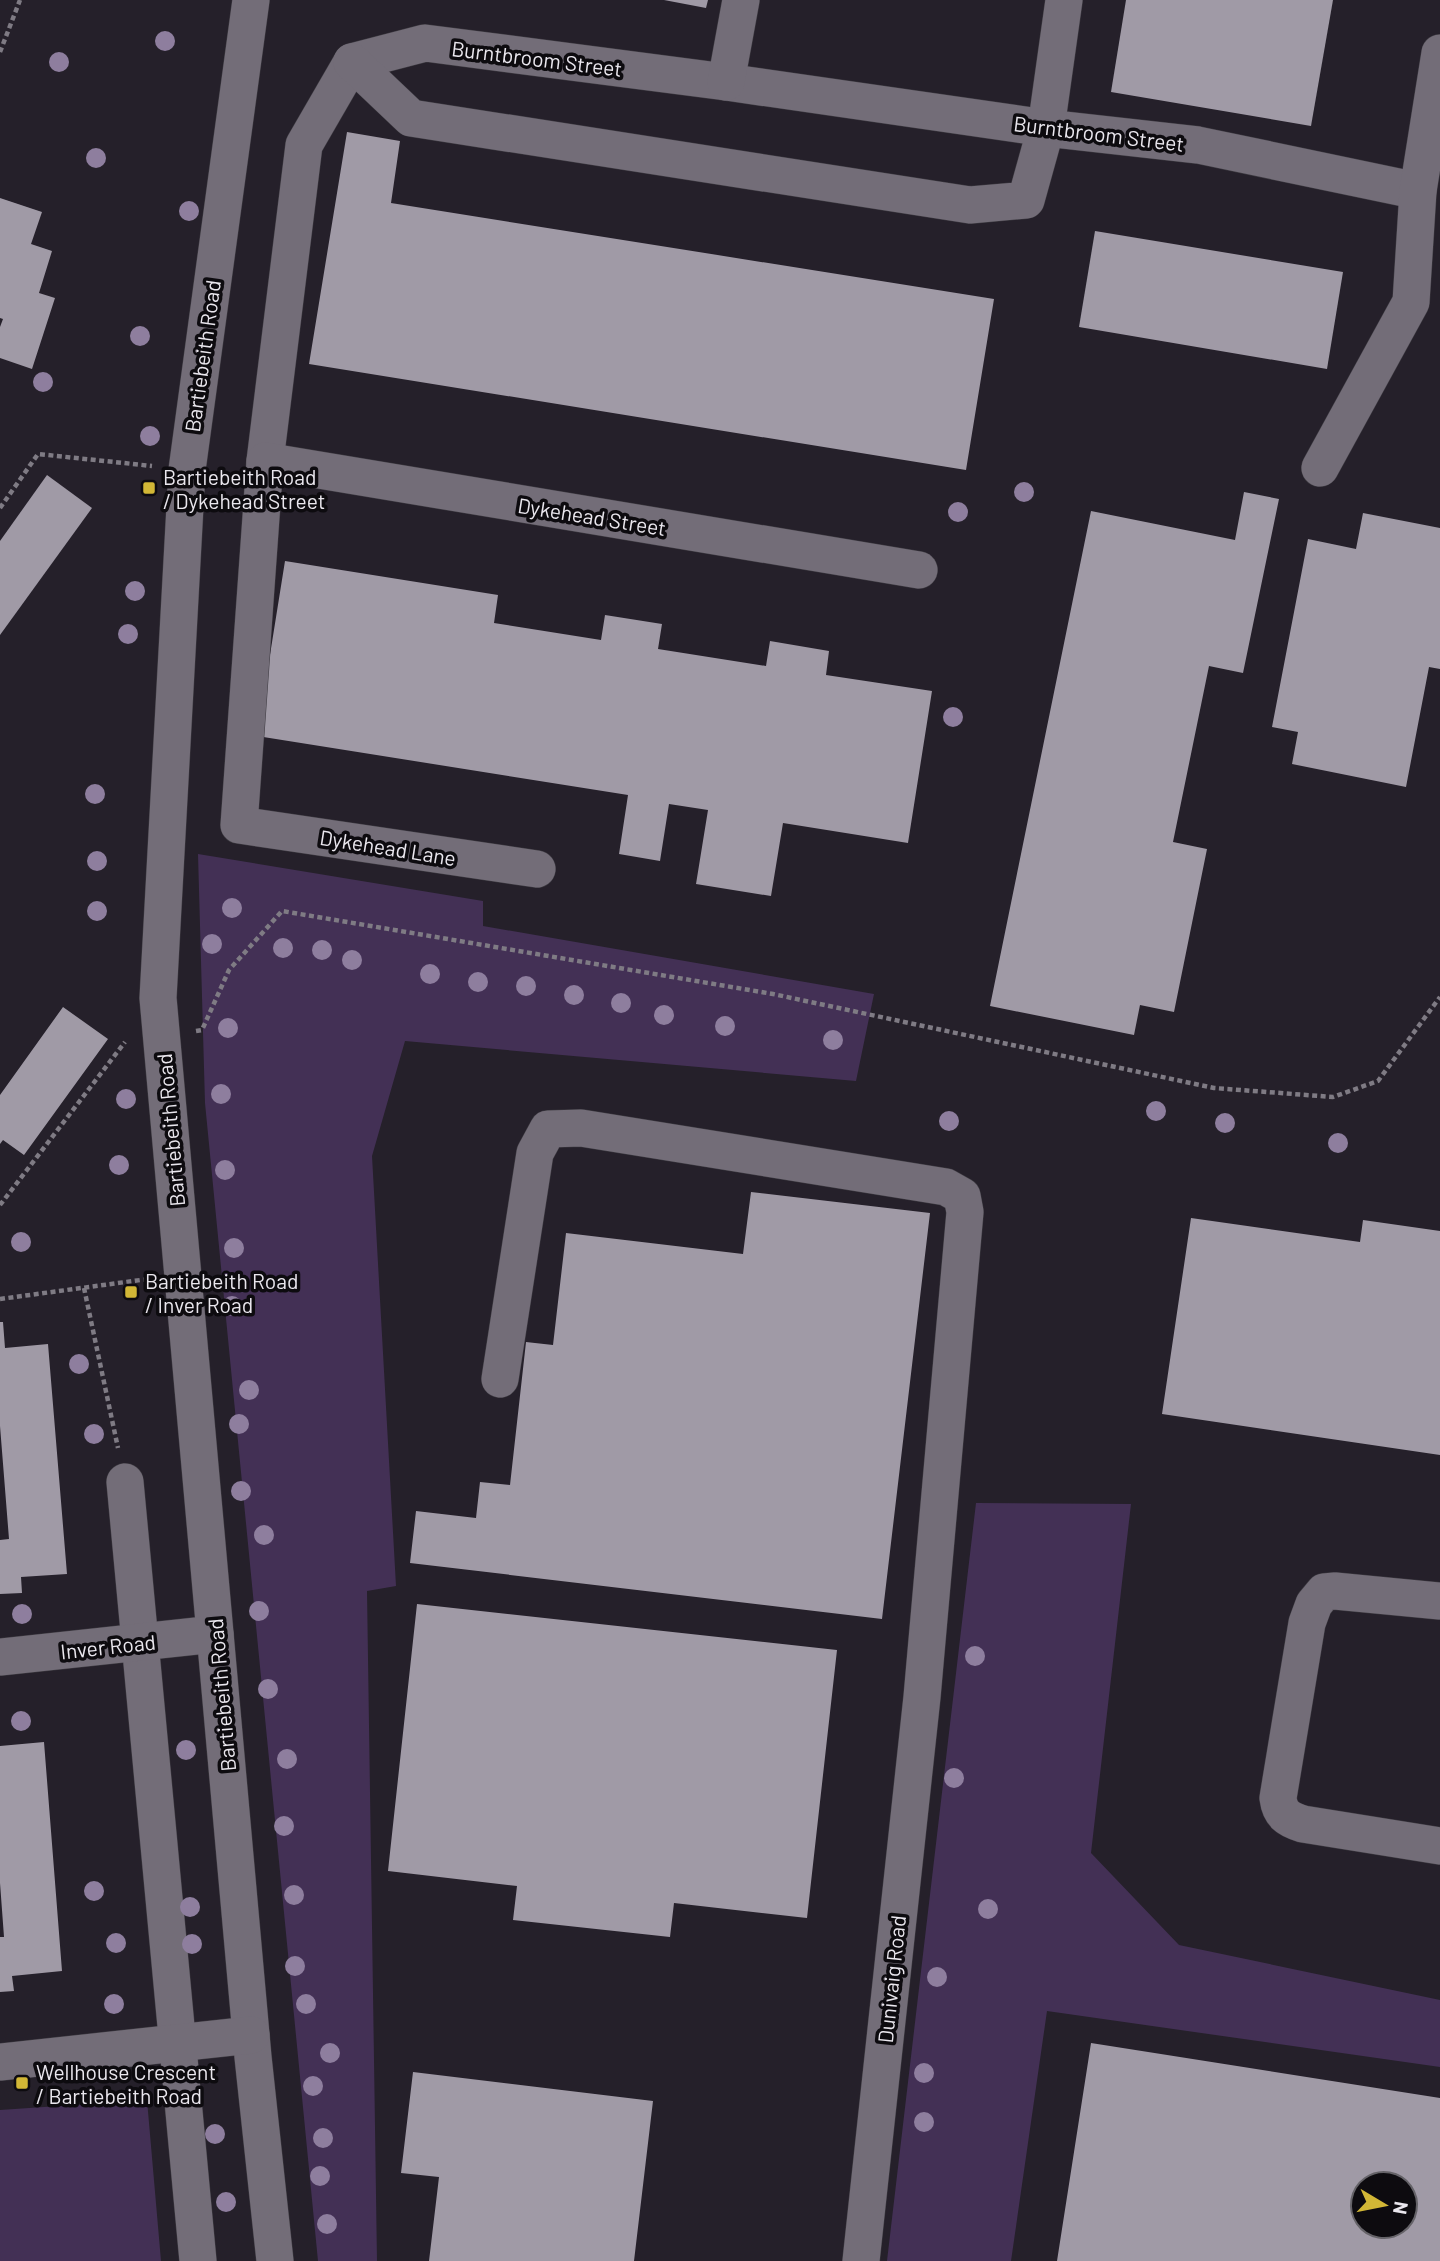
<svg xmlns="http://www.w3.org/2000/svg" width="1440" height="2261" font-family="Barlow,sans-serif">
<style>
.green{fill:#433055}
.building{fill:#a09aa6;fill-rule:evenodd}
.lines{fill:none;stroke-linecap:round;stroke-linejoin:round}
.minor-casing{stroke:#3e3b42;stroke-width:38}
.path{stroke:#7f7b84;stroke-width:4.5;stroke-dasharray:5 3.5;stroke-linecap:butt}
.minor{stroke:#736d78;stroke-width:37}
.tree{fill:#8e7e9e}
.poi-dot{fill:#d2b736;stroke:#0d0b0f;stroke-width:2.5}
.labels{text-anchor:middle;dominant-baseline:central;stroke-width:7;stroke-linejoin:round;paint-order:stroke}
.street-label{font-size:21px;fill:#eae7ee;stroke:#0d0b0f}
.poi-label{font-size:21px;fill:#eae7ee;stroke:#0d0b0f;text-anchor:start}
</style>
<rect width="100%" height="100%" fill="#25202a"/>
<g class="green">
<path d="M198,854L483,901V926L874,994L856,1081L405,1041L372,1156L396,1586L367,1591L377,2261H318L205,1103Z"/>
<path d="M976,1503L1131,1504L1091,1853L1179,1945L1440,2000V2067L1047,2011L1011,2261H887Z"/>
<path d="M147,2100L161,2261H0V2110Z"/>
</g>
<g class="building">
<path d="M664,0H708L706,8Z"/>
<path d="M1126,0H1333L1311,126L1111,92Z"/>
<path d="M347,132L400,141L391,203L994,299L966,470L309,364Z"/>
<path d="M0,198L42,212L31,244L52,251L39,293L55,298L32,369L0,358V327L3,319L0,318Z"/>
<path d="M1095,231L1343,272L1327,369L1079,327Z"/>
<path d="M47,475L92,508L0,635V541Z"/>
<path d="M1244,492L1279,499L1243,673L1209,666L1173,842L1207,849L1174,1012L1140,1005L1134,1035L990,1006L1091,511L1235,540Z"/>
<path d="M1363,513L1440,528V669L1429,667L1406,787L1292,764L1298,732L1272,727L1308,539L1356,549Z"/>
<path d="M285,561L498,595L494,623L601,640L605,615L662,624L658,649L766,666L770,641L829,651L826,675L932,691L908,843L783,823L771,896L696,884L708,810L669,804L660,861L619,854L628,795L257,736Z"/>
<path d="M63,1007L108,1039L24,1155L3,1140L0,1144V1095Z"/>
<path d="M751,1192L930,1213L882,1619L410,1563L416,1511L476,1518L480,1482L510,1485L526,1342L553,1345L566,1233L743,1254Z"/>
<path d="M1191,1218L1360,1242L1363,1220L1440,1231V1455L1162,1414Z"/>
<path d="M0,1322H3L5,1348L48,1344L67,1574L21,1577L22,1593L0,1594V1540L9,1539L0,1426Z"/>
<path d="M417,1604L837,1650L807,1918L674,1903L670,1937L513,1920L517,1886L388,1871Z"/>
<path d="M44,1742L62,1971L12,1976L14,1991L0,1992V1937H4L0,1883V1746Z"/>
<path d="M1091,2043L1440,2098V2261H1057ZM1363,2184H1405V2226H1363Z"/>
<path d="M413,2072L653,2101L634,2261H429L439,2177L401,2173Z"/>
</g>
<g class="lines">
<defs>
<g id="minor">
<path d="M251,0L187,470L158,998L253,2057L275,2261"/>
<path d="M352,62L304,145L265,461L239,825L537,869"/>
<path d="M352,62L425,43L726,82L1046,128L1198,145L1418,191"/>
<path d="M352,62L411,118L970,205L1026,200L1046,128L1064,0"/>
<path d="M726,82L741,0"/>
<path d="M265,461L919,570"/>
<path d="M1320,468L1411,302L1418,191L1440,53"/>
<path d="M500,1379L535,1153L548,1129L581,1128L946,1187L962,1196L965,1212L922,1697L861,2261"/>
<path d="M125,1482L198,2261"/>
<path d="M1440,1601L1335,1591L1324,1592L1314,1604L1307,1623L1278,1798C1280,1814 1287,1819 1303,1824L1440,1846"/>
<path d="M0,1657L215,1634"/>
<path d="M0,2062L251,2035"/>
</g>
</defs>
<use href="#minor" class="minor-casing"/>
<g class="path">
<path d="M0,52L20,0"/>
<path d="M0,508L38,454L152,466"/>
<path d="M196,1031L202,1030L229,970L282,911L773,994L1214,1088L1333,1097L1378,1081L1440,997"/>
<path d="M0,1205L125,1042"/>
<path d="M84,1288L118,1448"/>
<path d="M0,1299L148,1279"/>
</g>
<use href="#minor" class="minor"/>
</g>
<g class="tree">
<circle cx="165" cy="41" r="10"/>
<circle cx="59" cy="62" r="10"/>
<circle cx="96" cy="158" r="10"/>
<circle cx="189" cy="211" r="10"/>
<circle cx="140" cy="336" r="10"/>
<circle cx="43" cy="382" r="10"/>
<circle cx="150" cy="436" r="10"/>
<circle cx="1024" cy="492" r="10"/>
<circle cx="958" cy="512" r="10"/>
<circle cx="135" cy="591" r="10"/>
<circle cx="128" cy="634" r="10"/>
<circle cx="953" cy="717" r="10"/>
<circle cx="95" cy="794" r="10"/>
<circle cx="97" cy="861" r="10"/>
<circle cx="232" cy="908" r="10"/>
<circle cx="97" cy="911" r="10"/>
<circle cx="212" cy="944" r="10"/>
<circle cx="283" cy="948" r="10"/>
<circle cx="322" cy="950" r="10"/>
<circle cx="352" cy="960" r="10"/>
<circle cx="430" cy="974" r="10"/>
<circle cx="478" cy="982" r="10"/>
<circle cx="526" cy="986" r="10"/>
<circle cx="574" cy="995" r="10"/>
<circle cx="621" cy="1003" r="10"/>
<circle cx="664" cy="1015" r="10"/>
<circle cx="725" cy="1026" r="10"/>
<circle cx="228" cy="1028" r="10"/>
<circle cx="833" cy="1040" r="10"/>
<circle cx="221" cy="1094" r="10"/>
<circle cx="126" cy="1099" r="10"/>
<circle cx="1156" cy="1111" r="10"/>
<circle cx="949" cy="1121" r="10"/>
<circle cx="1225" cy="1123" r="10"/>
<circle cx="1338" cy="1143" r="10"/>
<circle cx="119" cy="1165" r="10"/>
<circle cx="225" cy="1170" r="10"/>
<circle cx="21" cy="1242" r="10"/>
<circle cx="234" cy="1248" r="10"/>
<circle cx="232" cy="1306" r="10"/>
<circle cx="79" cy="1364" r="10"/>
<circle cx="249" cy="1390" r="10"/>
<circle cx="239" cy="1424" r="10"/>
<circle cx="94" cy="1434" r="10"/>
<circle cx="241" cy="1491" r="10"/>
<circle cx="264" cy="1535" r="10"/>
<circle cx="259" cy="1611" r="10"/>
<circle cx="22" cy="1614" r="10"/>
<circle cx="975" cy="1656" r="10"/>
<circle cx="268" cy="1689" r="10"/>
<circle cx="21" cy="1721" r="10"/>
<circle cx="186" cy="1750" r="10"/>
<circle cx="287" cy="1759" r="10"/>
<circle cx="954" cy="1778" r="10"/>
<circle cx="284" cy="1826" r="10"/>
<circle cx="94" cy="1891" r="10"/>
<circle cx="294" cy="1895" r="10"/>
<circle cx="190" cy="1907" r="10"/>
<circle cx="988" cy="1909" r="10"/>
<circle cx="116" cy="1943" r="10"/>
<circle cx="192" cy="1944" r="10"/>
<circle cx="295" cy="1966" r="10"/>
<circle cx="937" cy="1977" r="10"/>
<circle cx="114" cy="2004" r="10"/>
<circle cx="306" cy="2004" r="10"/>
<circle cx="330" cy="2053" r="10"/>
<circle cx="924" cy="2073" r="10"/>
<circle cx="313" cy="2086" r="10"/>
<circle cx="924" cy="2122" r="10"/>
<circle cx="215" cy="2134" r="10"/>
<circle cx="323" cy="2138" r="10"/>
<circle cx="320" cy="2176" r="10"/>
<circle cx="226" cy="2202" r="10"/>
<circle cx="327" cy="2224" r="10"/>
</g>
<g class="poi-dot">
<rect x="142" y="481" width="14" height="14" rx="3.5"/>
<rect x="124" y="1285" width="14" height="14" rx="3.5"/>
<rect x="15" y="2076" width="14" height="14" rx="3.5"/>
</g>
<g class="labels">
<g class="street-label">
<text transform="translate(537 58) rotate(7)">Burntbroom Street</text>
<text transform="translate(1099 133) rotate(7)">Burntbroom Street</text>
<text transform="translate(202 356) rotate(-82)">Bartiebeith Road</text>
<text transform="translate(592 516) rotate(9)">Dykehead Street</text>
<text transform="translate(388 847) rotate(9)">Dykehead Lane</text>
<text transform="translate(170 1130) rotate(-95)">Bartiebeith Road</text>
<text transform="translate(108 1646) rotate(-6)">Inver Road</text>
<text transform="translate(221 1695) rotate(-95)">Bartiebeith Road</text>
<text transform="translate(891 1979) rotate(-84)">Dunivaig Road</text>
</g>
<g class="poi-label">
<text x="163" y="476">Bartiebeith Road<tspan x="163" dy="24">/ Dykehead Street</tspan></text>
<text x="145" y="1280">Bartiebeith Road<tspan x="145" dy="24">/ Inver Road</tspan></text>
<text x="36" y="2071">Wellhouse Crescent<tspan x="36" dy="24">/ Bartiebeith Road</tspan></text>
</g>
</g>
<g transform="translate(1384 2205) rotate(100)"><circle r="33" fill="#0d0b0f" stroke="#656368" stroke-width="2"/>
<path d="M0-5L12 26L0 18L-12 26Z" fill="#d2b736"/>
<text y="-10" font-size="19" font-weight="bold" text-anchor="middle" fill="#eae7ee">N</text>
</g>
</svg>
